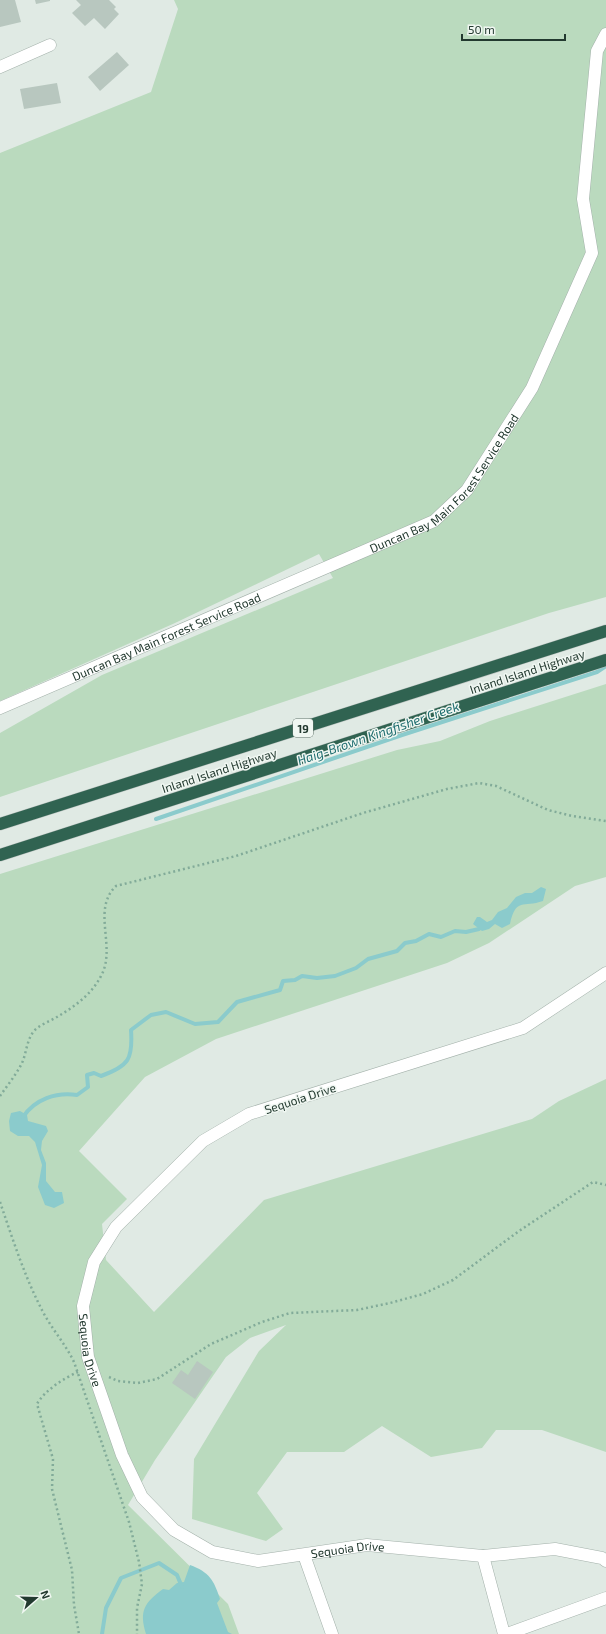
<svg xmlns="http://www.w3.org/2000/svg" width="606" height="1634" font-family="'Exo 2',sans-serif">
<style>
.green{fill:#badabe}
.water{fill:#8bcbcc}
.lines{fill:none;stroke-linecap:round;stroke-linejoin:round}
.stream{stroke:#8bcbcc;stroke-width:4}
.building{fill:#b8c7bf}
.street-casing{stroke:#a3b1aa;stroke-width:13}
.highway-casing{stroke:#bdc4c1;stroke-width:13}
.path{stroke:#82ab99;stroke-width:2.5;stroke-dasharray:2 3;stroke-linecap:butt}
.street{stroke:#fff;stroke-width:12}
.highway{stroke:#306351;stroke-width:12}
.labels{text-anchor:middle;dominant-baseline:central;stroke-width:3;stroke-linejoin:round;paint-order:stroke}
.shield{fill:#f0f7f2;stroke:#60726a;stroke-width:1}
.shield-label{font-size:11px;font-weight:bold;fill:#22392f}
.street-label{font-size:12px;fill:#22392f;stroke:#f0f7f2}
.water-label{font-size:13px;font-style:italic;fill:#206e70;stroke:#f0f7f2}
</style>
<rect width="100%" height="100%" fill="#e0eae4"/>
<g class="green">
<path d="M174,0H606V597L549,613L0,797V733L102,675L333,578L319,554L175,623L0,701V153L151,92L178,9Z"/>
<path d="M606,684V877L575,886L489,943L447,963L216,1039L145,1077L79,1151L127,1199L102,1224L106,1260L154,1312L264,1200L532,1119L559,1101L606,1079V1452L542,1430H496L482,1448L431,1457L382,1426L344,1452H287L257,1493L283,1529L266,1541L192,1519L194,1459L259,1351L286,1325L250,1338L226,1357L155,1460L128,1505L228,1604L239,1634H0V874L397,750L440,741L490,721Z"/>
</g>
<g class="water">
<path d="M541,887L546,889L543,901C523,908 516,897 510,924L502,928L495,924L489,929L482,931L473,924L477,917H480L487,922L492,920L498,912L507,908L516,897L525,893H532Z"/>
<path d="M20,1111L27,1115L28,1121L46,1126L48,1131L42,1141L41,1150L46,1163V1181L55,1192H62L64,1203L54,1208L45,1205L38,1187L42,1165L35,1142L29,1136H18L10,1131L9,1121L11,1113Z"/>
<path d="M190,1565C209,1572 214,1580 220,1599L217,1603L228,1632L232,1634H146C139,1611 144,1603 163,1589L169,1590L177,1583L184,1582Z"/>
</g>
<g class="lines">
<g class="stream">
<path d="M156,819L402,735L597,672L606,666"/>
<path d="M23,1117C35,1099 56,1092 77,1095L88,1087L87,1075L94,1073L101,1076C129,1066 133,1059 131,1030L151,1015L166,1012L195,1024L218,1022L237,1002L280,990L283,981L295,980L302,976L317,978L335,976L356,968L368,959L397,951L405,943L416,941L429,934L441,937L455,931L466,932L479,929"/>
<path d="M102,1634L106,1608L121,1578L159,1563L177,1575L182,1587"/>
</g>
</g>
<g class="building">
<path d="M0,0H15L21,22L0,27Z"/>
<path d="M35,0H50V1L36,4Z"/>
<path d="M76,0H109L116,7L114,9L119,14L105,29L94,18L85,26L72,13L81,5Z"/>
<path d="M117,52L129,65L100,91L88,77Z"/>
<path d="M57,83L61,103L24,109L20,89Z"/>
<path d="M197,1361L213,1372L195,1399L172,1383L181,1370L188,1375Z"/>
</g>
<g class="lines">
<defs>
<g id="street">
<path d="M0,67L50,45"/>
<path id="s1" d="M0,708L434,521L467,490L532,388L592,253L583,199L597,51L606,34"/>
<path id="s2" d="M606,973L523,1028L249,1114L203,1141L116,1227L94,1262L83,1306L88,1357L122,1455L142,1497L174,1530L212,1552L258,1561L367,1545L483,1556L555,1549L602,1558L606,1561"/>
<path d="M304,1555L332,1634"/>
<path d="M483,1556L504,1634"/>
<path d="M507,1634L606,1598"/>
</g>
<g id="highway">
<path d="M0,824L606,631"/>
<path d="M0,855L606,660"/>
</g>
</defs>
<use href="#street" class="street-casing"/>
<use href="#highway" class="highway-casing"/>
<g class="path">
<path d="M0,1096C7,1086 15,1076 21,1065C27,1054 26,1038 36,1029C42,1024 50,1021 57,1017C74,1007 92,994 101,976C117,947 91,910 116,886L236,856L363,813L447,789L479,783L496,786L548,810L572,816L606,821"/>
<path d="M0,1202C12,1237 24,1275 41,1308C50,1327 65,1343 74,1362L129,1522L139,1562L142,1584L137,1608V1634"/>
<path d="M78,1372C64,1378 44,1391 37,1404L53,1459L52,1489L72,1570L74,1605L79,1634"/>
<path d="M109,1377L118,1381L138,1383L157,1379L211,1344L262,1322L290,1313L357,1310L390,1303L423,1294L453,1280L519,1231L593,1182L606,1185"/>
</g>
<use href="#street" class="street"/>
<use href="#highway" class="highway"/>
</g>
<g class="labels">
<rect class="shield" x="293" y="719" width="20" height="18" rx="3"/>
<g class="shield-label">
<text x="303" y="728">19</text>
</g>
<g class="street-label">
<text stroke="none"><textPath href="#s1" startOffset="505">Duncan Bay Main Forest Service Road</textPath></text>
<text stroke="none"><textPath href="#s1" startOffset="181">Duncan Bay Main Forest Service Road</textPath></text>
<text transform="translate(527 671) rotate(-18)">Inland Island Highway</text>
<text transform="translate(219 770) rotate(-18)">Inland Island Highway</text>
<text transform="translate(300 1098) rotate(-18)">Sequoia Drive</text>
<text stroke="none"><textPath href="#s2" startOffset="694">Sequoia Drive</textPath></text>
<text stroke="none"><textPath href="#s2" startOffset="1078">Sequoia Drive</textPath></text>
</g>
<g class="water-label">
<text transform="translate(378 733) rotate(-19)">Haig-Brown Kingfisher Creek</text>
</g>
</g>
<g transform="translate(36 1598) rotate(70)" stroke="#f0f7f2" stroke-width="3" paint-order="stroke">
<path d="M0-3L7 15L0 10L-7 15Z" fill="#22392f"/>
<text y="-6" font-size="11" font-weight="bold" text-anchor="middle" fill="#22392f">N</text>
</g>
<path d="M462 34v6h103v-6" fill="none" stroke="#22392f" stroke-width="2"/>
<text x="468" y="34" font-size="12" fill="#22392f" stroke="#f0f7f2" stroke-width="3" paint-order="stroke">50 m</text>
</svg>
